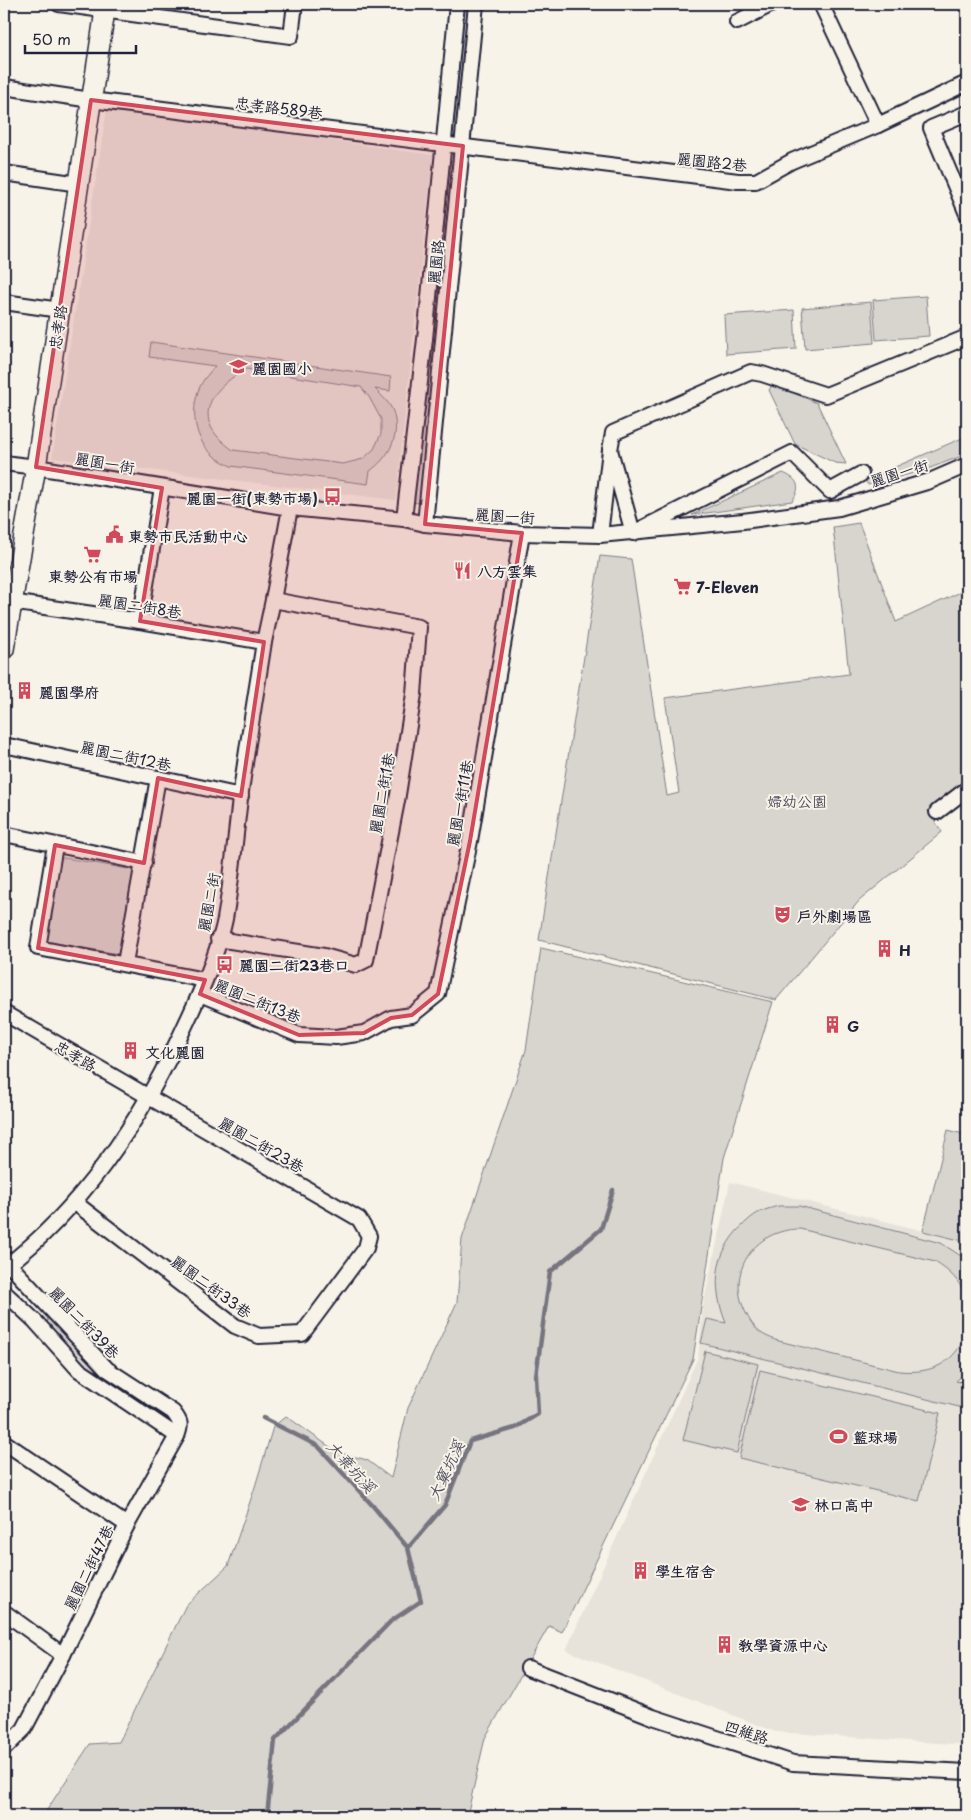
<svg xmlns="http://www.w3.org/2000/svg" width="971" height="1820" font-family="'Playpen Sans','LXGW WenKai TC',sans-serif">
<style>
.built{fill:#e7e3db}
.green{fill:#d8d5cf;stroke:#7d7c85;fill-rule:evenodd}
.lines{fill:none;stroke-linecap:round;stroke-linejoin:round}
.stream{stroke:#76747f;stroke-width:4.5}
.street-casing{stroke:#22223b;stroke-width:18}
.secondary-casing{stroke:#22223b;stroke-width:22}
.street{stroke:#f7f3e8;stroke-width:14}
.secondary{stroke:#f7f3e8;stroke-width:19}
.marked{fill:#d1495b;fill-opacity:0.2;stroke:#d1495b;stroke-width:4;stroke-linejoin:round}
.labels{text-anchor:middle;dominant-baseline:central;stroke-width:4;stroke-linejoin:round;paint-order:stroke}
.street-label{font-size:15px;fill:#22223b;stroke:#f7f3e8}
.poi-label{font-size:15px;font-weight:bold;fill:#22223b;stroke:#f7f3e8;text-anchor:start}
.park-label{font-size:15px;fill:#504f60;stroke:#f7f3e8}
.water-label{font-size:16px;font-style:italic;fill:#535263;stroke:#f7f3e8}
</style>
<rect width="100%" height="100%" fill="#f7f3e8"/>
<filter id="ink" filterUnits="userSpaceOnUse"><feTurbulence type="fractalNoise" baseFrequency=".02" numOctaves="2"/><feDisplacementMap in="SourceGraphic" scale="10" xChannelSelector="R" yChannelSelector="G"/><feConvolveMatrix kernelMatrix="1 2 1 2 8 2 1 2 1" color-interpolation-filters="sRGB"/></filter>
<g filter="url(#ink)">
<g class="built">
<path d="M107,108L433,155L396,500L52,458Z"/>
<path d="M730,1182L967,1242V1745L776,1732L566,1650L698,1357L703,1306Z"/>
</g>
<g class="green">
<path d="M463,4H470L458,136L454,138L451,135Z"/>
<path d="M449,158L454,163L443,275L439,292L435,293Z"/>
<path d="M926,296L929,336L876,340L873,300Z"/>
<path d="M871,302L874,343L805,349L802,308Z"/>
<path d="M794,310L796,349L726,354L724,315Z"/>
<path d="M436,313L438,320L419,503L411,502L431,318Z"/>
<path d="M151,342L391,377L390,391L375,389C382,396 392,405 394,415C400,438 388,458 370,471L368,484L231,466C225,463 219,460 214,456C191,438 189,400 205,378C208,374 212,370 215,366L149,357ZM246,369L361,387L369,397L381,419V434L374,449L363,459L343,464L233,450C225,444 216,437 211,427C199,401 226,380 246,369Z"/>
<path d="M781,384L796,394L817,403L846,464L835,463L795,444L769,390L772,385Z"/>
<path d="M967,436V454L922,471L868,485L865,480Z"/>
<path d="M783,473C798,479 802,487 792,501L692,515Z"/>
<path d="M859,523L896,622L967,589V779L928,811L942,832L859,901L776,1000L539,940L600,556L631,559L667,796L679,793L665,698L849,674L833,527Z"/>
<path d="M59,857L134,870L119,954L44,941Z"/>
<path d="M541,948L773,1002L724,1158L693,1359L562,1632L549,1626L485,1738L467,1816H43L90,1744L119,1742L186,1605L228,1566L254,1490L273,1427L286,1416L337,1452L367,1460L391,1478L408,1408L457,1302L462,1239L526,1050Z"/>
<path d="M948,1130L967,1135V1242L923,1231Z"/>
<path d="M778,1206H799L941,1243L967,1260V1300C961,1282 951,1272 935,1262L800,1229C754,1229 724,1273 747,1315C750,1321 755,1329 761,1333C765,1336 771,1338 775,1340L899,1371C932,1374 956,1364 967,1330V1371L956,1381L967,1384V1409L701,1343L707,1319L726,1323C713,1291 713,1259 736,1232C743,1225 751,1216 760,1212C766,1209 772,1208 778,1206Z"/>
<path d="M48,1318L54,1321L86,1359L167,1414L173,1422L165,1421L81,1364L47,1325Z"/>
<path d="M705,1351L758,1364L737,1453L683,1440Z"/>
<path d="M760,1370L940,1413L919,1501L739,1458Z"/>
</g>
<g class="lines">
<g class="stream">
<path d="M263,1418L318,1446L373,1506L408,1548"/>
<path d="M267,1816L275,1740L391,1621L421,1601L408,1548L445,1505L470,1441L515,1428L538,1414L536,1376L550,1272L601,1229L613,1190"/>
</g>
<defs>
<g id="street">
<path d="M59,4L291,36L295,4"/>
<path d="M821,4L878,125"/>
<path d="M737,22L772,4"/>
<path d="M4,87L91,100L738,181H756L792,161L878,125L967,83"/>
<path d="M967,113L931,128L967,214"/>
<path d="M4,173L79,184"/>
<path d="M4,302L60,310"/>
<path d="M610,450L613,433L751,372L762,374L826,395L967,337"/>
<path d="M4,463L36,467L290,508L404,519L425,524L522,533L600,535L743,521L839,508L930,481L967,465"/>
<path d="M404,519L425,339L457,4"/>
<path d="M425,524L476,4"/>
<path d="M600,535L610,450L633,533L792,453L830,491L861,474"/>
<path d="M4,601L140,621L264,642"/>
<path d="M140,621L162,488"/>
<path d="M4,745L241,796"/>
<path d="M937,812L967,789"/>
<path d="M4,834L144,863"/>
<path d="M55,845L38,948L205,980"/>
<path d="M218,939L324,956L356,965L366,960L397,801L414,694L419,627L273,600"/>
<path d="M125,963L158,778"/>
<path d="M200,994L299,1035L336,1037L364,1033L391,1018L412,1015L438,994L470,841L522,533"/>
<path d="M4,1013L359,1219L369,1236L366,1248L302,1334L259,1336L235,1326L74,1202"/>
<path d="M4,1259L107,1369L173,1412C180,1421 182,1424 177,1436L127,1525"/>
<path d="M4,1268C88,1204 147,1110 190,1015C203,987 219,949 225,919C232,879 235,839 240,799C247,746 256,694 264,642L273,600L290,508"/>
<path d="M4,1292L35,1321L79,1370L177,1436"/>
<path d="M4,1442L127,1525L63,1655L24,1729L4,1749"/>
<path d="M4,1612L63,1655"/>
<path d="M528,1668L653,1717L793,1763L967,1772"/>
</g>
<path id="secondary" d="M4,649L36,467L106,4"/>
</defs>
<use href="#street" class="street-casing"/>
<use href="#secondary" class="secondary-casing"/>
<use href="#street" class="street"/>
<use href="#secondary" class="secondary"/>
</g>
</g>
<path class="marked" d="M91,100L463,146L425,524L522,533L470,841L438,994L412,1015L391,1018L364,1033L299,1035L200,994L205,980L38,948L55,845L144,863L158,778L241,796L264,642L140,621L162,488L36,467Z"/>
<defs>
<symbol id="school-bare" viewBox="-9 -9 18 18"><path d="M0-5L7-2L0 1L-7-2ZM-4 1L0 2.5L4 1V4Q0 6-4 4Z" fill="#d1495b" stroke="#f7f3e8" stroke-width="2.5" paint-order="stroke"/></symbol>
<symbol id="bus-bare" viewBox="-9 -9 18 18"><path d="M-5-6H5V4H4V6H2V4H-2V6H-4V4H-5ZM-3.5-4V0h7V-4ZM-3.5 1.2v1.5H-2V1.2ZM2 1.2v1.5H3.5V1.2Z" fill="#d1495b" stroke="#f7f3e8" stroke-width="2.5" paint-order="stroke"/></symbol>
<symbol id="civic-bare" viewBox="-9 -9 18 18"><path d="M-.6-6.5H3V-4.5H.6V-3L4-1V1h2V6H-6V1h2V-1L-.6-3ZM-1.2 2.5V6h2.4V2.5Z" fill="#d1495b" stroke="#f7f3e8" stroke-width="2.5" paint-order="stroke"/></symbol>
<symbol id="supermarket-bare" viewBox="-9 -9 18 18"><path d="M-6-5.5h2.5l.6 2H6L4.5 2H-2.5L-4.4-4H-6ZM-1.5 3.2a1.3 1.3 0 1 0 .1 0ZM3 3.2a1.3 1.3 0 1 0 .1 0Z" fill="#d1495b" stroke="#f7f3e8" stroke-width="2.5" paint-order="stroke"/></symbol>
<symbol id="restaurant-bare" viewBox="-9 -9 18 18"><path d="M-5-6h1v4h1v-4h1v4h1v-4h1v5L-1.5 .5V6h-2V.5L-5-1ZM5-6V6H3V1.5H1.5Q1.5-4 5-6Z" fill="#d1495b" stroke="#f7f3e8" stroke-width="2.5" paint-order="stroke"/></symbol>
<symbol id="building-bare" viewBox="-9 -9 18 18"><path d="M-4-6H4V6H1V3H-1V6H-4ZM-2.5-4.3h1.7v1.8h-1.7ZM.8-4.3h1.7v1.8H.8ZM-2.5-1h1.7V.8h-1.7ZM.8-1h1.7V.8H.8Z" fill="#d1495b" stroke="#f7f3e8" stroke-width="2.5" paint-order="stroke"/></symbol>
<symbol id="theatre-bare" viewBox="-9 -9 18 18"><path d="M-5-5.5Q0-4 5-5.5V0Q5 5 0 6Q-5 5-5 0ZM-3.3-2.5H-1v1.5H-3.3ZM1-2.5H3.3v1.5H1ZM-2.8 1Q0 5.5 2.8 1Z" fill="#d1495b" stroke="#f7f3e8" stroke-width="2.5" paint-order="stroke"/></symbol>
<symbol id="stadium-bare" viewBox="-9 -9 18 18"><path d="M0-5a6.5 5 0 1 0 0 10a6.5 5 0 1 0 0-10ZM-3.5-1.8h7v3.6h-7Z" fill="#d1495b" stroke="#f7f3e8" stroke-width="2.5" paint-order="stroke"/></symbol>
</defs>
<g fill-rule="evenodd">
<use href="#school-bare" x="226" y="354" width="25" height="25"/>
<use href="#bus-bare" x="320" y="484" width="25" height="25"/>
<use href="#civic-bare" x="102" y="522" width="25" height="25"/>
<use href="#supermarket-bare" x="80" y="542" width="25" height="25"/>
<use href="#restaurant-bare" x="450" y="558" width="25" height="25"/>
<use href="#supermarket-bare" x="670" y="574" width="25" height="25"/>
<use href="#building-bare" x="12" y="678" width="25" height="25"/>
<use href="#theatre-bare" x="770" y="902" width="25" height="25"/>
<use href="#building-bare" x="872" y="936" width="25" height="25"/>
<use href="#bus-bare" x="212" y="952" width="25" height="25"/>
<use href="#building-bare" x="820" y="1012" width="25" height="25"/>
<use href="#building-bare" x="118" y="1038" width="25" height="25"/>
<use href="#stadium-bare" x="826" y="1424" width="25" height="25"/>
<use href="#school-bare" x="788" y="1492" width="25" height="25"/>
<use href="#building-bare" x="628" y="1558" width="25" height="25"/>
<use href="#building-bare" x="712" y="1632" width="25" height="25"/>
</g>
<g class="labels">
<g class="street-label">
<text transform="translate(279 107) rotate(7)">忠孝路589巷</text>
<text transform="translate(712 161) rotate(6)">麗園路2巷</text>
<text transform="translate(435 262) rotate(-84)">麗園路</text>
<text transform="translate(57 327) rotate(-81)">忠孝路</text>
<text transform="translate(105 462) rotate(10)">麗園一街</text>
<text transform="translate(899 472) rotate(-17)">麗園一街</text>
<text transform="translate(505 515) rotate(4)">麗園一街</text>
<text transform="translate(140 605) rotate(9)">麗園二街8巷</text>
<text transform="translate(126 755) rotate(12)">麗園二街12巷</text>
<text transform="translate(381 793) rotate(-80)">麗園二街1巷</text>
<text transform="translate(459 803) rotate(-80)">麗園一街11巷</text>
<text transform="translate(208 902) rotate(-79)">麗園二街</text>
<text transform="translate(258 1000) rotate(22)">麗園二街13巷</text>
<text transform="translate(76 1055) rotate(30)">忠孝路</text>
<text transform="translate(262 1144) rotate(30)">麗園二街23巷</text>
<text transform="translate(212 1286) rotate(36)">麗園二街33巷</text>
<text transform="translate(85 1322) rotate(46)">麗園二街39巷</text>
<text transform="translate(88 1567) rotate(-64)">麗園二街47巷</text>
<text transform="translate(747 1731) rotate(18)">四維路</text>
</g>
<g class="poi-label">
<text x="252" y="367">麗園國小</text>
<text x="318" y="497" text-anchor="end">麗園一街(東勢市場)</text>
<text x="128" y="535">東勢市民活動中心</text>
<text x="477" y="570">八方雲集</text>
<text x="93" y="575" text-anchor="middle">東勢公有市場</text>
<text x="696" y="586">7-Eleven</text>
<text x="39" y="691">麗園學府</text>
<text x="797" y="915">戶外劇場區</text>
<text x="899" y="949">H</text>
<text x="239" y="964">麗園二街23巷口</text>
<text x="847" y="1025">G</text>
<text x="145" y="1051">文化麗園</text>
<text x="853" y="1436">籃球場</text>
<text x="814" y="1504">林口高中</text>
<text x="655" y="1570">學生宿舍</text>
<text x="738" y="1644">教學資源中心</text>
</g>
<g class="park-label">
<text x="797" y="800">婦幼公園</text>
</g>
<g class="water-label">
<text transform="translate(352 1466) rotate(48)">大棄坑溪</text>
<text transform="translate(445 1470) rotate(-65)">大窠坑溪</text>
</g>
</g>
<rect width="971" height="1820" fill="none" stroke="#f7f3e8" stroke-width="20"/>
<rect x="10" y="10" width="951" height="1800" fill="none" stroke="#22223b" stroke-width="2" filter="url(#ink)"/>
<path d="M25 45v8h111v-8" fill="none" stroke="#22223b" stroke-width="2.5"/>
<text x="32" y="45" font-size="15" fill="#22223b" stroke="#f7f3e8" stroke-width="4" paint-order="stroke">50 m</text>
</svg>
